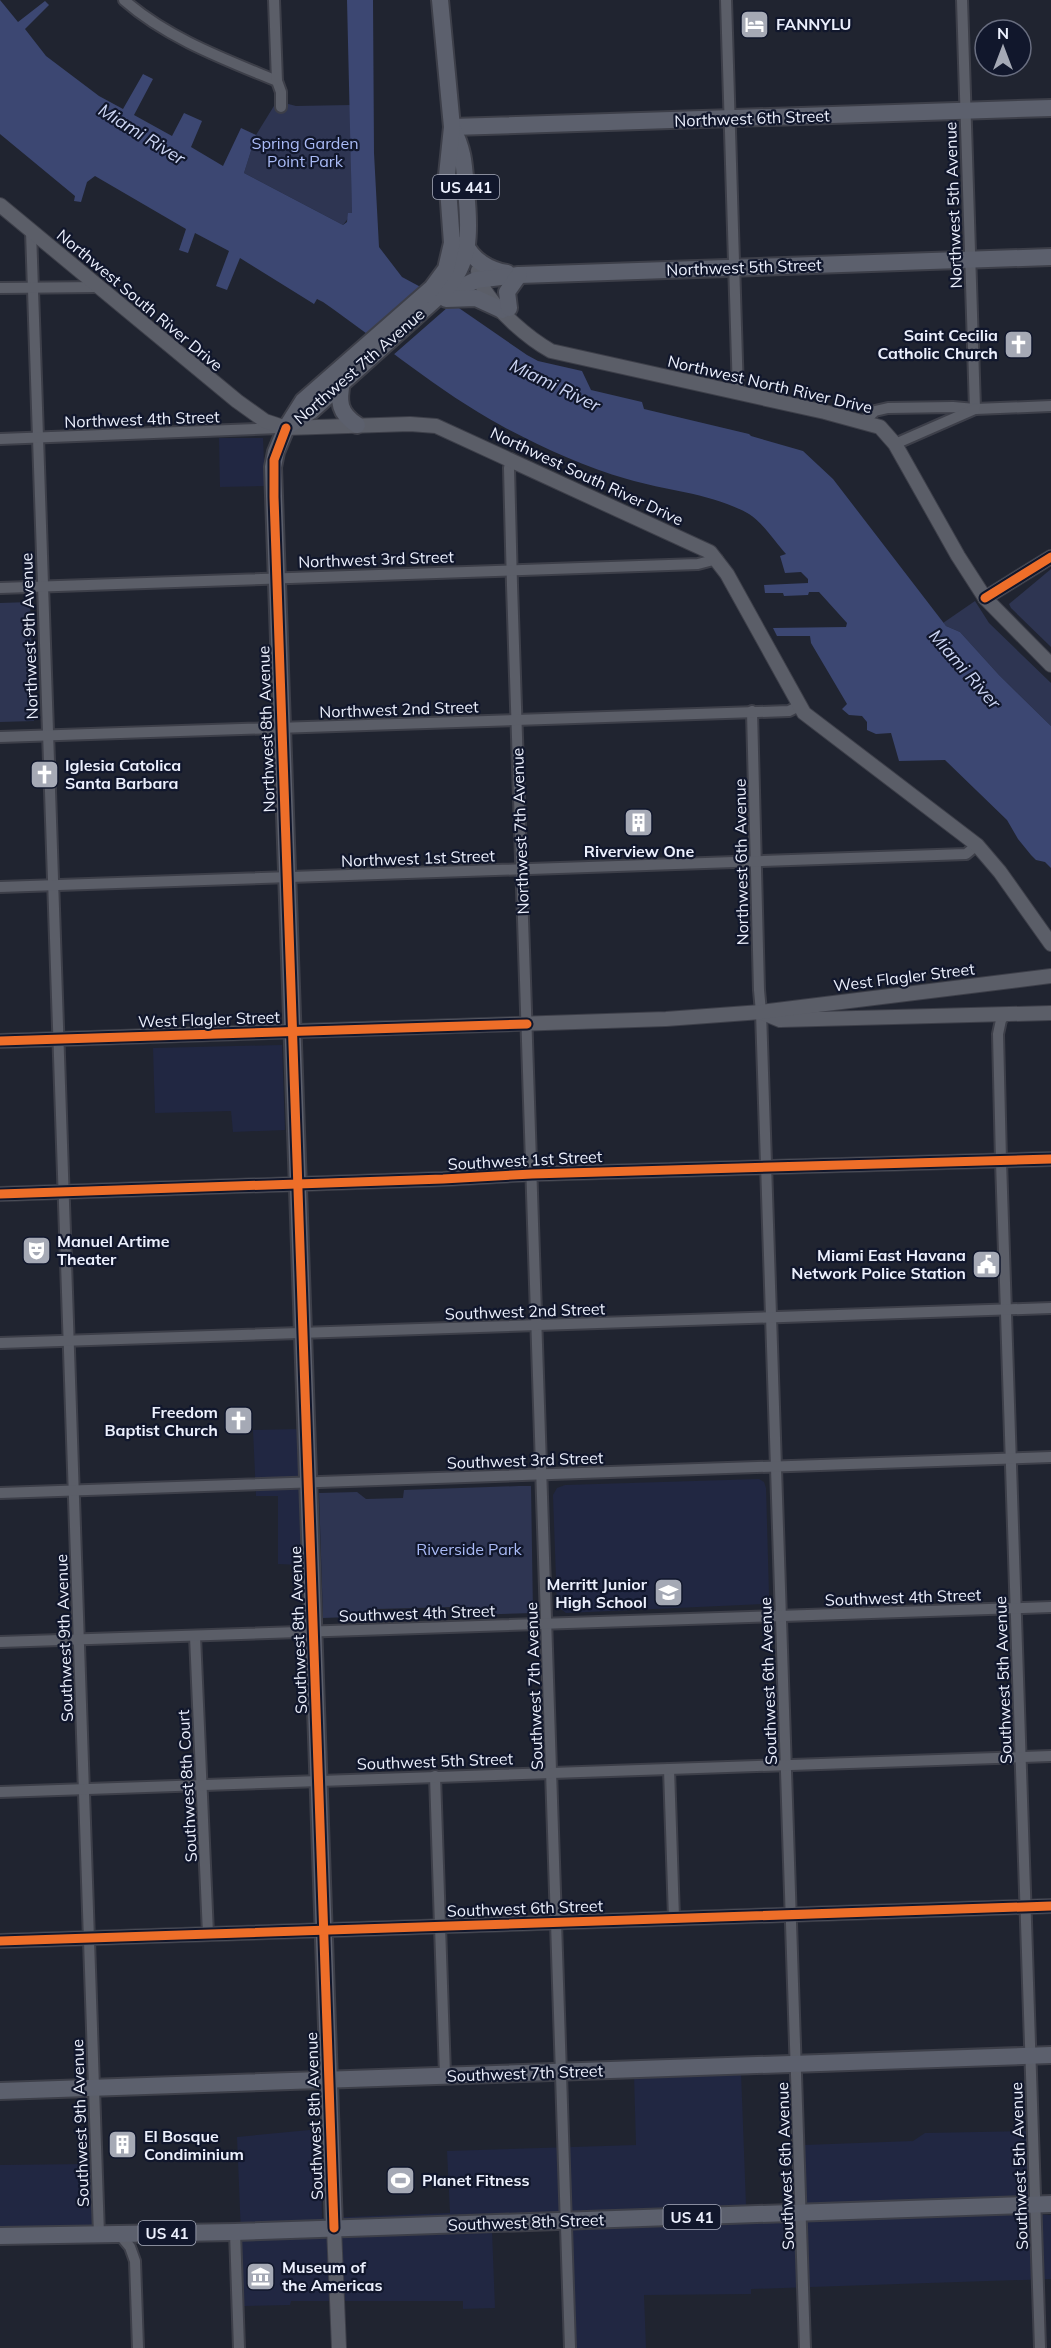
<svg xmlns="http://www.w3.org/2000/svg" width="1051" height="2348" font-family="Mulish,sans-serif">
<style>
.built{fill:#212742}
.green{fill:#2e3552}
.water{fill:#3c4772}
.pier{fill:#202430}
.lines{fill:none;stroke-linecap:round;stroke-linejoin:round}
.street-casing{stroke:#3d3f49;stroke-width:14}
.secondary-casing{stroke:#3d3f49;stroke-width:16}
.primary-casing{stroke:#3d3f49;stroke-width:20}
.street{stroke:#5b5e68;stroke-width:10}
.secondary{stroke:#5b5e68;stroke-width:14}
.primary{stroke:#5c606d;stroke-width:16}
.cycleway-casing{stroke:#11172c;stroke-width:13}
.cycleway{stroke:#ee6e29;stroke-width:9}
.labels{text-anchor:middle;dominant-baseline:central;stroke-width:4.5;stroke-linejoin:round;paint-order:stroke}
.shield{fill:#11172c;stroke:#aaafbe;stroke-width:1.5}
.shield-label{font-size:15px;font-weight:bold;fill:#ecf0fd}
.poi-label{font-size:16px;font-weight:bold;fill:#ecf0fd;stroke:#11172c;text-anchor:start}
.street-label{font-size:16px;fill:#ecf0fd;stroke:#11172c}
.park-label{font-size:16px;fill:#aabbf6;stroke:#11172c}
.water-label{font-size:18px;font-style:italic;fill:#ccd5f3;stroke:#11172c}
</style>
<rect width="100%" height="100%" fill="#202430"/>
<g class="built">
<path d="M219,438H263L265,486L220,487Z"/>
<path d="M282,1045L285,1130L233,1132L231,1111L155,1113L153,1048Z"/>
<path d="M297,1429L301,1565L278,1564V1496H256L253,1430Z"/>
<path d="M759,1479L764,1482L766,1488L769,1596L764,1604L566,1613L557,1606L553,1495L557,1488L565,1485Z"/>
<path d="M741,2072L746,2205L806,2204L804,2145L913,2141L925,2133L1027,2131L1030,2214L1051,2215V2279L751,2289V2294L644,2295L646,2348H576L569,2227L492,2231L495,2308L463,2309V2301H291L290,2305L244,2306L237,2137L320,2129L322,2218L450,2213L447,2151L636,2145L634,2075Z"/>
<path d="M92,2164L94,2226L0,2227V2165Z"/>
</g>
<g class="green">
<path d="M277,101L296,106L351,105L352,213L343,225L244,173L256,135Z"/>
<path d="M1051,569V647L1011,608L1009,604Z"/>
<path d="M975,601L989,623L1051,683V726L999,675L960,632L946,626L943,623Z"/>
<path d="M30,602L34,721L0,722V603Z"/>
<path d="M519,1486H531L533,1613L464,1615L453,1607L376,1609L375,1616L323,1618L319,1493L357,1492L366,1499L403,1498L404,1490Z"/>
</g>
<path class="water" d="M0,0L18,22L45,1L49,5L25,29L46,56L99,96L123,109L143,74L153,79L134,115L172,136L184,113L202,121L191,147L223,166L241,128L256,135L244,173L343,225L347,222L348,213H352L347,0H373L374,153L379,247L402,277L456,306L527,355L538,361L582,371L591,390L642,402L644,409L749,434L751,436L803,451L833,479L946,626L960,632L999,675L1051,726V868L1045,862L1036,860L1031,855L1018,839L1007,820L945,760L899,761L891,733L876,734L867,730V722L862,716L849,715L842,709L847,704L811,643L810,636H777L773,628L846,627L847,623L819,592H809L808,595L784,596L783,593H765L764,585L808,583V579L801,572L785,573L780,556L786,554C775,542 763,523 749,514C712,493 667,491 627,479C585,467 541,447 502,426C438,391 382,343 323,302L317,299L314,304L240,258L227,290L216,286L229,251L195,233L188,253L179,250L186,229L95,176L87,182L81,202L74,201L75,196L0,134Z"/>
<path class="pier" d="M422,285L458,303L448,307L392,356L365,335Z"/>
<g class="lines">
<defs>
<g id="street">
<path d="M124,0C167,38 224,59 277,81"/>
<path d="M274,0L277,81L281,92V107"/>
<path d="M726,0L738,393"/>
<path d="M962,0L975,409"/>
<path d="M31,231L99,2235"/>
<path d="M0,288L100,287"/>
<path d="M864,421L875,411L888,408L953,407L975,409L1051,406"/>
<path d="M0,439L279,428"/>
<path d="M895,444L975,409"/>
<path d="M511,459L509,468L512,585L570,2348"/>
<path d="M0,588L698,564L717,559"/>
<path d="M752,711L759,990L761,1012L805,2348"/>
<path d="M0,737L789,711L799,706"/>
<path d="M0,887L966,854L977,845"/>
<path d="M1006,1014L1001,1020L998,1034L1001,1161L1040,2348"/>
<path d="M0,1343L1051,1308"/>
<path d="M0,1493L1051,1457"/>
<path d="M195,1636L208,1934"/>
<path d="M0,1642L1051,1607"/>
<path d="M669,1769L674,1918"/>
<path d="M435,1776L445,2075"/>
<path d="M0,1792L1051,1756"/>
<path d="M235,2232L239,2348"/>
<path d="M120,2235L130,2247L135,2261L138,2348"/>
</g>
<g id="secondary">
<path d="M0,205L237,401L265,421L286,428L410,424L436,426L710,552L727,574L804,713L977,845L1000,872L1051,944"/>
<path d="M478,271C480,277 481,284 484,289C498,312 528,338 551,351L825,412L880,427L895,444L958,556L985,598L1051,665"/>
<path d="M985,598L1051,557"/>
<path d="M763,1013L780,1020L1051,1013"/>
<path d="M0,1041L666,1019L761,1012L1051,976"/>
<path d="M0,1194L443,1179L532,1174L1051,1159"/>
<path d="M0,1941L1051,1906"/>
<path d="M334,2228L339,2348"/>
</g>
<g id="primary">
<path d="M452,127L1051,108"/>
<path d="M465,243C472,260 489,270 507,273"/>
<path d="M441,294L460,288L476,280L519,275L1051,257"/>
<path d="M446,299L476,298L502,310"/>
<path d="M509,308L507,292L519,275"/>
<path d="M342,382C338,402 339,413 357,425"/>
<path d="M291,424L311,411L441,294C472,265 470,230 466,190C464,164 464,151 452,127"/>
<path d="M0,2091L1051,2055"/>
<path d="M334,2228L273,467L276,452L286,428L303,401L432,288L446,269L452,243L447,175L452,127L440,0"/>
<path d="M0,2236L235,2232L1051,2204"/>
</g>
</defs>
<use href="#street" class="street-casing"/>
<use href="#secondary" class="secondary-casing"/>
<use href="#primary" class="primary-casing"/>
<use href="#street" class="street"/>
<use href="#secondary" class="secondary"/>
<use href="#primary" class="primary"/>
<defs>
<g id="cycleway">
<path d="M286,428L274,460V497L334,2228"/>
<path d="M985,598L1051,557"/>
<path d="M0,1041L527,1024"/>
<path d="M0,1194L443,1179L532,1174L1051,1159"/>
<path d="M0,1941L1051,1906"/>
</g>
</defs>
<use href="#cycleway" class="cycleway-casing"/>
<use href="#cycleway" class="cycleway"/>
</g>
<defs>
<symbol id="hotel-square" viewBox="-11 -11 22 22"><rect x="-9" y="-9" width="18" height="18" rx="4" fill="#a5a9b5" stroke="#11172c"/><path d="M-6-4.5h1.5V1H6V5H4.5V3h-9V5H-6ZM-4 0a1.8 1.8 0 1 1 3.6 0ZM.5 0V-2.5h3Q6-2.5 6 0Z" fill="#fff"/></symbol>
<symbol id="church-square" viewBox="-11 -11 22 22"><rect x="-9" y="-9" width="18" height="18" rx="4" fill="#a5a9b5" stroke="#11172c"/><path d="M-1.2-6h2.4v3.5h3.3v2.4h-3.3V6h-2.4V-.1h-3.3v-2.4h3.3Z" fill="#fff"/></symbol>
<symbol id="building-square" viewBox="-11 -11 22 22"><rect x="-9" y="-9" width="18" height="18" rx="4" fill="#a5a9b5" stroke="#11172c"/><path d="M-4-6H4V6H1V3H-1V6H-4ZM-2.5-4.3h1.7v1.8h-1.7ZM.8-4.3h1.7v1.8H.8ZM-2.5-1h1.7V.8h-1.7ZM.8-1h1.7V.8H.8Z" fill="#fff"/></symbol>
<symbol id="theatre-square" viewBox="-11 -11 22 22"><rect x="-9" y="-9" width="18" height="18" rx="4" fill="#a5a9b5" stroke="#11172c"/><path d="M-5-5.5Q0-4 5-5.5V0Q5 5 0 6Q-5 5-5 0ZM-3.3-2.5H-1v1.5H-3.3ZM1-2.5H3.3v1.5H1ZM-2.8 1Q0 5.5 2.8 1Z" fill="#fff"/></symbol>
<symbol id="civic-square" viewBox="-11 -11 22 22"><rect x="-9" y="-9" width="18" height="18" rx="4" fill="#a5a9b5" stroke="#11172c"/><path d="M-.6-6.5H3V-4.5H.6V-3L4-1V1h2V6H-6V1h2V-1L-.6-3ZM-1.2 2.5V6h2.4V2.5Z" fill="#fff"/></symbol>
<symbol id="school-square" viewBox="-11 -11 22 22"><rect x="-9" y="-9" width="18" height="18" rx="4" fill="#a5a9b5" stroke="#11172c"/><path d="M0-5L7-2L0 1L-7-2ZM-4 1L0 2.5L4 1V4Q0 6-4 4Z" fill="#fff"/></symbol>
<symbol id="stadium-square" viewBox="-11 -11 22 22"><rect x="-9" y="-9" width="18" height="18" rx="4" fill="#a5a9b5" stroke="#11172c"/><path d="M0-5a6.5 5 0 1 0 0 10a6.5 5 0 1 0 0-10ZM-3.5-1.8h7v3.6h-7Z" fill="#fff"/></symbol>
<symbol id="museum-square" viewBox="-11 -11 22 22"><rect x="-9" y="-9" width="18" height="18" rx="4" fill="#a5a9b5" stroke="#11172c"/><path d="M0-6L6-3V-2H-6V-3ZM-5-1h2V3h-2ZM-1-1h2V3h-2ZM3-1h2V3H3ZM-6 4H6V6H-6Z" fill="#fff"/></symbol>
</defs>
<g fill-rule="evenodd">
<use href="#hotel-square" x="738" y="8" width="33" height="33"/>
<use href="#church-square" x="1002" y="328" width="33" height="33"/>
<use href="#church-square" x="28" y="758" width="33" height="33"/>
<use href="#building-square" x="622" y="806" width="33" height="33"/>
<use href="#theatre-square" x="20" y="1234" width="33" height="33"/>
<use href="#civic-square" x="970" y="1248" width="33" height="33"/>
<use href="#church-square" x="222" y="1404" width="33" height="33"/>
<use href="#school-square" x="652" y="1576" width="33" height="33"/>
<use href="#building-square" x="106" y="2128" width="33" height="33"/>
<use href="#stadium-square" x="384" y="2164" width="33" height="33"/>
<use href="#museum-square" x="244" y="2260" width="33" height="33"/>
</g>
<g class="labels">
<g class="shield">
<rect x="433" y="175" width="66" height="24" rx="4.5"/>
<rect x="663.5" y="2205" width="57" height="24" rx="4.5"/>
<rect x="138.5" y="2221" width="57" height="24" rx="4.5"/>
</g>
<g class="shield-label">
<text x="466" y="187">US 441</text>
<text x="692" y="2217">US 41</text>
<text x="167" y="2233">US 41</text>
</g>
<g class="poi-label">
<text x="776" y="24">FANNYLU</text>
<text x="998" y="335" text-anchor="end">Saint Cecilia<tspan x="998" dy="18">Catholic Church</tspan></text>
<text x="65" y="765">Iglesia Catolica<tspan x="65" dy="18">Santa Barbara</tspan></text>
<text x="639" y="851" text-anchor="middle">Riverview One</text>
<text x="57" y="1241">Manuel Artime<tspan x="57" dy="18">Theater</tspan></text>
<text x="966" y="1255" text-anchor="end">Miami East Havana<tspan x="966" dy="18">Network Police Station</tspan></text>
<text x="218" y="1412" text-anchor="end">Freedom<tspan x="218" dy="18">Baptist Church</tspan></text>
<text x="647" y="1584" text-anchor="end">Merritt Junior<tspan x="647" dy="18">High School</tspan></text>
<text x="144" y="2136">El Bosque<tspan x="144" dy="18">Condiminium</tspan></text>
<text x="422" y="2180">Planet Fitness</text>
<text x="282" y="2267">Museum of<tspan x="282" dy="18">the Americas</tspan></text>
</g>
<g class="street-label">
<text transform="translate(752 118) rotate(-2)">Northwest 6th Street</text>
<text transform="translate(953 205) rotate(-92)">Northwest 5th Avenue</text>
<text transform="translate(744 267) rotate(-2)">Northwest 5th Street</text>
<text transform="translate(140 300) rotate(40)">Northwest South River Drive</text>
<text transform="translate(359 366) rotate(-41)">Northwest 7th Avenue</text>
<text transform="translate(770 384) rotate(13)">Northwest North River Drive</text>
<text transform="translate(142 419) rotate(-2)">Northwest 4th Street</text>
<text transform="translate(587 476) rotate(25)">Northwest South River Drive</text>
<text transform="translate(376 559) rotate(-2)">Northwest 3rd Street</text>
<text transform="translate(29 636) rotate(-92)">Northwest 9th Avenue</text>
<text transform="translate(399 709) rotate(-2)">Northwest 2nd Street</text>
<text transform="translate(266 729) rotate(-92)">Northwest 8th Avenue</text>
<text transform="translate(520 831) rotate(-92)">Northwest 7th Avenue</text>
<text transform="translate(418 858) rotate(-2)">Northwest 1st Street</text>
<text transform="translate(741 862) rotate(-91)">Northwest 6th Avenue</text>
<text transform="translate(904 977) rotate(-7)">West Flagler Street</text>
<text transform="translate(209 1019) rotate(-2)">West Flagler Street</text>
<text transform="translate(525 1160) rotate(-3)">Southwest 1st Street</text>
<text transform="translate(525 1311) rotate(-2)">Southwest 2nd Street</text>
<text transform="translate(525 1460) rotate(-2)">Southwest 3rd Street</text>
<text transform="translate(903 1597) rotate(-2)">Southwest 4th Street</text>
<text transform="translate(417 1613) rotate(-2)">Southwest 4th Street</text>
<text transform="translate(298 1630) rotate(-92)">Southwest 8th Avenue</text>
<text transform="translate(64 1638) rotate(-92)">Southwest 9th Avenue</text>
<text transform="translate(1003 1680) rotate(-92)">Southwest 5th Avenue</text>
<text transform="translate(768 1681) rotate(-92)">Southwest 6th Avenue</text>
<text transform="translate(534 1686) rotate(-92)">Southwest 7th Avenue</text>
<text transform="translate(435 1761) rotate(-2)">Southwest 5th Street</text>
<text transform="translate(187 1786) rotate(-93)">Southwest 8th Court</text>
<text transform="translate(525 1908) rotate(-2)">Southwest 6th Street</text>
<text transform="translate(525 2073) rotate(-2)">Southwest 7th Street</text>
<text transform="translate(314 2116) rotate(-92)">Southwest 8th Avenue</text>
<text transform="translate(80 2123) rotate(-92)">Southwest 9th Avenue</text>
<text transform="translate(785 2166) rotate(-92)">Southwest 6th Avenue</text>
<text transform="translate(1019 2166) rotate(-92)">Southwest 5th Avenue</text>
<text transform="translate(526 2222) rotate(-2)">Southwest 8th Street</text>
</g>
<g class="park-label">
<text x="305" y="143">Spring Garden<tspan x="305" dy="18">Point Park</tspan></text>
<text x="469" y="1549">Riverside Park</text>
</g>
<g class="water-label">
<text transform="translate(142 134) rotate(32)">Miami River</text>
<text transform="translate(555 385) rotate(26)">Miami River</text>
<text transform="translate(965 669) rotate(49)">Miami River</text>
</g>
</g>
<g transform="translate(1003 48)"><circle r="28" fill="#11172c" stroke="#696e80" stroke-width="1.5"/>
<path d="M0-4.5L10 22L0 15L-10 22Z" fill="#a5a9b5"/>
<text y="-9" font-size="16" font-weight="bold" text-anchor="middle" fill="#ecf0fd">N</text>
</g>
</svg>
